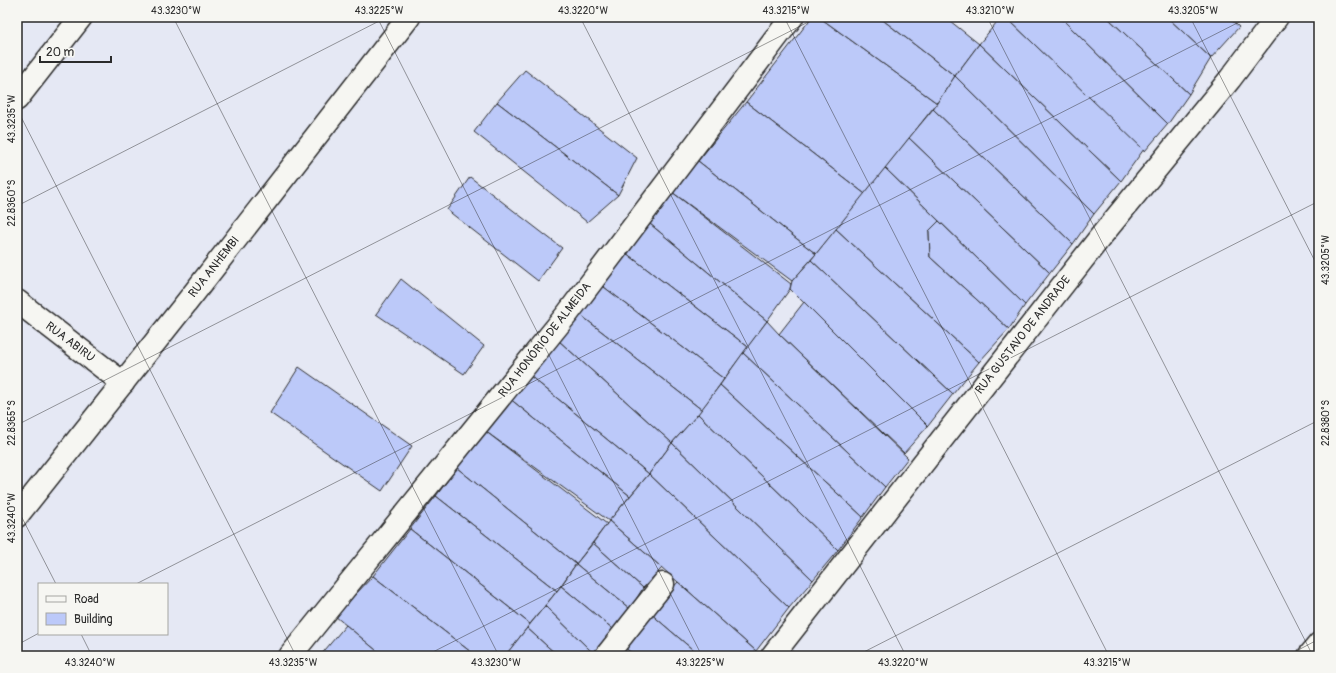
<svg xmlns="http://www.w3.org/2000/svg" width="1336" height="673" font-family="Pangolin,sans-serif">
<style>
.building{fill:#bcc9f9;stroke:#2b2b2b}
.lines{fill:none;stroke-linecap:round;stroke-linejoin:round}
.minor-casing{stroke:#2b2b2b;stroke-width:25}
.tertiary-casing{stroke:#2b2b2b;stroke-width:25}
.minor{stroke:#f6f6f2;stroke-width:22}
.tertiary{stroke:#f6f6f2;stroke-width:22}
.ticks{fill:none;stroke:#2b2b2b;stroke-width:1;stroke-opacity:0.45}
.labels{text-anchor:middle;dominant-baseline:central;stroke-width:4;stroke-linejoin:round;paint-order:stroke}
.street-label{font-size:12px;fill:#2b2b2b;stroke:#f6f6f2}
.neatline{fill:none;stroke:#2b2b2b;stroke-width:1.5}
.ticks-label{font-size:10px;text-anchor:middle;fill:#2b2b2b}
</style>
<rect width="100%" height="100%" fill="#e5e8f4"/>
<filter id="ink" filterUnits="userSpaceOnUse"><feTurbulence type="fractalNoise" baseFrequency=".025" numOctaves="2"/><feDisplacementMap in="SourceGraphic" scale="8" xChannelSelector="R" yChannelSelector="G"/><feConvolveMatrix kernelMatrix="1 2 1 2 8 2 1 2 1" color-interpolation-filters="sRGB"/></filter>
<g filter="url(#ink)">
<g class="building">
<path d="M812,17H819L937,103L865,194L746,102Z"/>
<path d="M819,17H879L955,76L937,103Z"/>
<path d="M879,17H945L979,44L955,76Z"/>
<path d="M1001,17H1006L1144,149L1121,181L979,44Z"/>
<path d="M1006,17H1060L1168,124L1145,151Z"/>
<path d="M1060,17H1107L1189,94L1168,124Z"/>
<path d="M1107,17H1167L1211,58L1189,94Z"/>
<path d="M1167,17H1228L1239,27L1211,58Z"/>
<path d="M979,44L1121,181L1094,214L955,76Z"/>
<path d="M525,70L637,158L618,195L497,102Z"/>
<path d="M955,76L1094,214L1073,244L933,109Z"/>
<path d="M497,102L618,195L587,222L474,132Z"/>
<path d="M746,102L865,194L816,254L698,161Z"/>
<path d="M933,109L1073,244L1050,273L909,138Z"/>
<path d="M909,138L1050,273L1025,305L885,168Z"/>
<path d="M698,161L816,254L792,281L672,192Z"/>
<path d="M885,168L939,221L929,231L930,257L1009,329L979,362L836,229Z"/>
<path d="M470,177L562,248L538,281L447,210Z"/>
<path d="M672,192L791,284L790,289L767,321L650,224Z"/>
<path d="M939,221L1025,305L1009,329L930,257L929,231Z"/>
<path d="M650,224L767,321L748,347L626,253Z"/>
<path d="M836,229L979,362L953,394L811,260Z"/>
<path d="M626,253L748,347L724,379L600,284Z"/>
<path d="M811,260L953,394L928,426L790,289L792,281Z"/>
<path d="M401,279L484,346L464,374L376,314Z"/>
<path d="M600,284L724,379L702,410L578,313Z"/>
<path d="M804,302L928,426L904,453L779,334Z"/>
<path d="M578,313L702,410L672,443L559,341Z"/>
<path d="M767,321L779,334L908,458L885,487L743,353Z"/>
<path d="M559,341L672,443L649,474L529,375Z"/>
<path d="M743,353L885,487L863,517L720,385Z"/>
<path d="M299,367L412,446L382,491L270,413Z"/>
<path d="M529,375L649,474L630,496L509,398Z"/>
<path d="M720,385L863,517L838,550L698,414Z"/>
<path d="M509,398L630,496L609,521L485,431Z"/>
<path d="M698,414L838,550L813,580L672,443Z"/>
<path d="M485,431L607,524L576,564L457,468Z"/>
<path d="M672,443L813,580L789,608L649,474Z"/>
<path d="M457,468L576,564L557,591L436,496Z"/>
<path d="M649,474L789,608L756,651L609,521Z"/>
<path d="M436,496L557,591L530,624L410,529Z"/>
<path d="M609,521L662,568L643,588L593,543Z"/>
<path d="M410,529L530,624L505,656H476L373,576Z"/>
<path d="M593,543L643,588L630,609L576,564Z"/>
<path d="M576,564L630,609L613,629L561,586Z"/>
<path d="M373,576L476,656H383L335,616Z"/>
<path d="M678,582L756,651L751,656H700L650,613Z"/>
<path d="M561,586L613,629L593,653L545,606Z"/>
<path d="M545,606L593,653L591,656H558L527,628Z"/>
<path d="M650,613L700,656H635L623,646Z"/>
<path d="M346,625L383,656H320Z"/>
<path d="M527,628L558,656H513L508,652Z"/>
<path d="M623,646L635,656H615Z"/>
</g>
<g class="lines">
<defs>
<g id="minor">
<path d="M17,99L81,17"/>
<path d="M17,301L123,383"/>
<path d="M290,656L568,313L792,17"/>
<path d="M606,656L663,584"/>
<path d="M772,656L1102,235L1230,79L1277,17"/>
<path d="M1309,656L1319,644"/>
</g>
<path id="tertiary" d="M17,516L187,302L409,17"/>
</defs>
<use href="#minor" class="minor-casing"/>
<use href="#tertiary" class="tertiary-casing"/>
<use href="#minor" class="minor"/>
<use href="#tertiary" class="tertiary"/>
</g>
</g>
<path class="ticks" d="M173,17L499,656M377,17L702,656M580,17L906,656M784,17L1109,656M987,17L1313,656M1190,17L1319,269M17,109L296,656M17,206L387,17M17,425L818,17M17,508L56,584M136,584L1249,17M81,634L92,656M17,645L39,633M425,656L1319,201M856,656L1319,420M1287,656L1319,639"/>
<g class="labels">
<g class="street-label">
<text transform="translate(214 267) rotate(-52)">RUA ANHEMBI</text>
<text transform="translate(1023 335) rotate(-52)">RUA GUSTAVO DE ANDRADE</text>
<text transform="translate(545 340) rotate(-52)">RUA HONÓRIO DE ALMEIDA</text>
<text transform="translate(70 342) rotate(37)">RUA ABIRU</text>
</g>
</g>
<rect width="1336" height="673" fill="none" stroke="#f6f6f2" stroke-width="44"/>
<rect x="38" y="583" width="130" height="52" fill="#f6f6f2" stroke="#a5a5a2"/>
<rect x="46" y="596" width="20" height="6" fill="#f6f6f2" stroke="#a5a5a2"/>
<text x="74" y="603" font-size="12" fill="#2b2b2b">Road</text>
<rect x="46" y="613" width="20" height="12" fill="#bcc9f9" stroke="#a5a5a2"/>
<text x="74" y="623" font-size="12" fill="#2b2b2b">Building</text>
<path d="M40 56v6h71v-6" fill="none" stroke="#2b2b2b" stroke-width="2"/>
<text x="46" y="56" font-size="12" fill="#2b2b2b" stroke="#f6f6f2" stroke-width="3" paint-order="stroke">20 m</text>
<rect x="22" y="22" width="1292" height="629" class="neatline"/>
<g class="ticks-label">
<text x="176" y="14">43.3230°W</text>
<text x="379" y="14">43.3225°W</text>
<text x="583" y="14">43.3220°W</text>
<text x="786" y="14">43.3215°W</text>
<text x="990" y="14">43.3210°W</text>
<text x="1193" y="14">43.3205°W</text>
<text transform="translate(11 119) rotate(-90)" y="4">43.3235°W</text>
<text transform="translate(11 203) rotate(-90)" y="4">22.8360°S</text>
<text transform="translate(1325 260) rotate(-90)" y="4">43.3205°W</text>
<text transform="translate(1325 423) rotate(-90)" y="4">22.8380°S</text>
<text transform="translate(11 423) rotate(-90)" y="4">22.8365°S</text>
<text transform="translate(11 518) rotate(-90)" y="4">43.3240°W</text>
<text x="90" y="666">43.3240°W</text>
<text x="293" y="666">43.3235°W</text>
<text x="496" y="666">43.3230°W</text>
<text x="700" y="666">43.3225°W</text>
<text x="903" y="666">43.3220°W</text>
<text x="1107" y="666">43.3215°W</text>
</g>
</svg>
